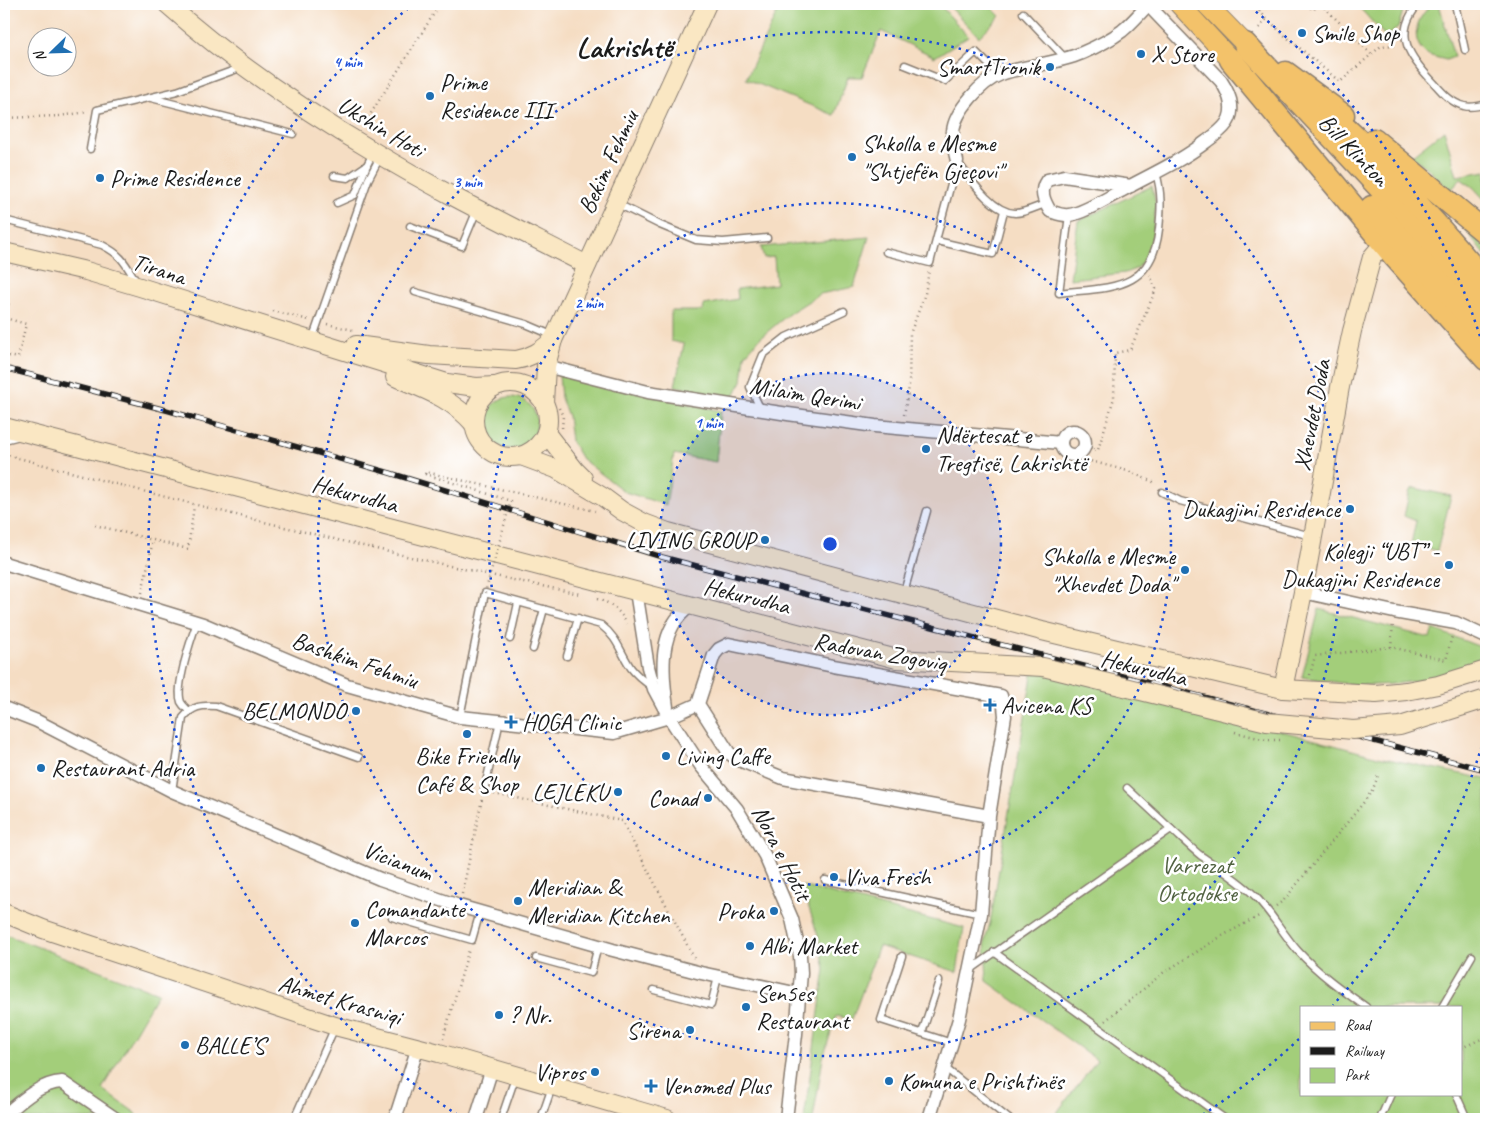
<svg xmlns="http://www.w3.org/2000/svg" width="1490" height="1123" font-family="Caveat,sans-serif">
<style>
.green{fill:#a3ce7a;stroke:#60754b;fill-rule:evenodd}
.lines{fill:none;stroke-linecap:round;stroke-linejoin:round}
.lane-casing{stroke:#887c70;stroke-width:9}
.street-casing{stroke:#887c70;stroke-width:15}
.secondary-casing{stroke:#887c70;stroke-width:20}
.primary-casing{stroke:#887c70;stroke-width:21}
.highway-casing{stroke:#887c70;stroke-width:25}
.path{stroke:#887c70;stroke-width:2.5;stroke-dasharray:1 4;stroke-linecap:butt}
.lane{stroke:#fff;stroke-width:6}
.street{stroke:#fff;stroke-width:12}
.secondary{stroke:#fae7c3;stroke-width:18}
.primary{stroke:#f3c26a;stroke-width:19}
.highway{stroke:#f3c26a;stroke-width:22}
.rail-casing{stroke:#1c1c1c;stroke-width:5.5}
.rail{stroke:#fff;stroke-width:4;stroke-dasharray:11;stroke-linecap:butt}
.secondary-bridge-casing{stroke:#887c70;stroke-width:20;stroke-linecap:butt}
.path-bridge{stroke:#887c70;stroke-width:2.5;stroke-dasharray:1 4;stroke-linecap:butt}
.secondary-bridge{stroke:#fae7c3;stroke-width:18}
.ring{fill:none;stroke:#1d4ed8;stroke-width:2.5;stroke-dasharray:2.5 5}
.poi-dot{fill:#1f6fb2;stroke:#fff;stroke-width:2}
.labels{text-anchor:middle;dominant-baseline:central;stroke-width:5;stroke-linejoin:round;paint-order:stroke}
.poi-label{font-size:24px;fill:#1c1c1c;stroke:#fff;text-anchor:start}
.street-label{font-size:24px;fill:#1c1c1c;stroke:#fff}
.park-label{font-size:24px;fill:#526342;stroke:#fff}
.district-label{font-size:29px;font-weight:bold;fill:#1c1c1c;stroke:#fff}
.centre{fill:#1d4ed8;stroke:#fff;stroke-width:2.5}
.ring-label{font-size:15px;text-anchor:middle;font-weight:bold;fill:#1d4ed8;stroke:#fff;stroke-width:5;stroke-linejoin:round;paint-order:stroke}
</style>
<rect width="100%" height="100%" fill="#fff"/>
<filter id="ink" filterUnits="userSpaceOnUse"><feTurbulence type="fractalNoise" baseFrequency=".02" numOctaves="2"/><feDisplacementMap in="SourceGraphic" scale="10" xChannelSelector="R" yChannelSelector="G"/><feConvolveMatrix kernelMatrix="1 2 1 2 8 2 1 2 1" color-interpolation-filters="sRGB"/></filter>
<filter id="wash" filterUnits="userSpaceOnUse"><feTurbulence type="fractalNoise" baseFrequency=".0096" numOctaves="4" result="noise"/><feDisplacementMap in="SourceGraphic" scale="20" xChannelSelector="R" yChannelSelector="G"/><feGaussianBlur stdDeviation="1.12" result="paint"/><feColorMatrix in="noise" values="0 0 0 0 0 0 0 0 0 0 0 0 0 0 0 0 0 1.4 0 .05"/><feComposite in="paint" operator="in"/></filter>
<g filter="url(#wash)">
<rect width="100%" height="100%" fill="#f5ddc3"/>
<g class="green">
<path d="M781,4H939L968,36L935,57L881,31L862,77H848L834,115L746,79Z"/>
<path d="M947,4H988L1000,16L979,37Z"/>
<path d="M1359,4H1405L1398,28L1386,37L1357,5Z"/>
<path d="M1433,4H1439L1454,57L1446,60C1439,58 1428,56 1424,52C1409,37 1418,15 1433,4Z"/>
<path d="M1444,130L1457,176L1486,171V201L1473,187L1461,179L1450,191L1426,167L1411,156Z"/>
<path d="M1152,186L1156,205L1151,248L1138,268L1125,273L1070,279L1078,221Z"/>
<path d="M1462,225L1486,248V256Z"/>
<path d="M869,237L854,287L820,294L790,313L761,337L745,355L742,381L732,399L675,386L684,344L671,341V311H703L704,305L738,299L737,289L776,284L774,257L764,258L761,247Z"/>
<path d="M559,375L721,411L716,462L674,454L666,505L625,492L582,459L571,441L568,416L561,398Z"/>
<circle cx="511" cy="423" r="26"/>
<path d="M1414,488L1451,496L1437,551L1411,544L1416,521L1404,516L1410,490Z"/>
<path d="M1319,609L1430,638L1433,629L1486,649V661C1448,676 1404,686 1363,685C1343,684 1322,680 1302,677Z"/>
<path d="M1034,664L1378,757L1486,779V1119H1052L1097,1060L987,981L985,941L990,923ZM1301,1007H1461V1094H1301Z"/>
<path d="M802,886L964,928L957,972L879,946L852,1019L836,1016L823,1058L813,1119H804L825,969L819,939Z"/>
<path d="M4,934L158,993L102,1089L137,1114L135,1119H4Z"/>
</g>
</g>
<g filter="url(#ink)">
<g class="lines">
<defs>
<g id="lane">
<path d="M1419,4C1391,34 1411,59 1434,83C1442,92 1451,103 1464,106C1471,108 1479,106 1486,104"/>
<path d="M1455,4L1465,50"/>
<path d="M1023,13L1066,59"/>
<path d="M905,65L945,81L976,52L999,75"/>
<path d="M151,98L293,134"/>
<path d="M90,149L97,110L177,91L240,68"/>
<path d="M957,161C970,178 991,212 1015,213C1025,213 1036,207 1045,204"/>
<path d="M334,176L348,178L367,165L373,153"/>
<path d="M337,203L355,195L367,165"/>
<path d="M616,203L660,225L696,240L723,242L767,238"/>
<path d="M1069,215L1059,293C1109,287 1152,292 1159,229C1161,210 1162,192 1156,173"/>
<path d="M4,220L102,245C122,255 125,263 136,281"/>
<path d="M410,226L462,246L477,210"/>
<path d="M937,241L993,254L1004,211"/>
<path d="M886,252L930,263L957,161"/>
<path d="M415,292L526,324L554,336"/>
<path d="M312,340L368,180L380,157"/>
<path d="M761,410L750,387L763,355L786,337L844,311"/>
<path d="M4,440L20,436"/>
<path d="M1162,492L1180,501L1311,536"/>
<path d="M904,592L927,511"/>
<path d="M510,639L518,603"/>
<path d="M533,649L544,609"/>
<path d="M567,656L578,618"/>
<path d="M189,711C186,708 183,706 181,702C175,687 191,639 197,622"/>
<path d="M460,717L485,593L601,625C618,638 620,652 631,668C637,676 645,682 652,687"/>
<path d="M1127,788L1171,829"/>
<path d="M172,791L183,718C193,706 201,705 216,706L359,757"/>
<path d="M484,791L500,721"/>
<path d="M825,880L981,914"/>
<path d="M392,917L472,940L480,912"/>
<path d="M994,952L1225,1119"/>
<path d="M902,956L881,1020L952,1043"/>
<path d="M536,958L591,973L598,946"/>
<path d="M970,970L1171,829C1180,837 1190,847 1200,855C1219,868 1238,880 1255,896C1272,913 1282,933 1298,951C1318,973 1342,990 1366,1007"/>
<path d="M654,990L711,1005L718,977"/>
<path d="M1442,1007L1472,956"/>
<path d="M922,1033L939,981"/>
<path d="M944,1067L1009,1119"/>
<path d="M1456,1094L1467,1119"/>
<path d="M294,1119L335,1027"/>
<path d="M501,1119L516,1075"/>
<path d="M541,1119L552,1087"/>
<path d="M1380,1119L1391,1094"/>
</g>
<g id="street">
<path d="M957,161C955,151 951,141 953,131C955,111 982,81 1001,74C1027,65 1056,64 1082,53C1096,47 1110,40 1122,31C1132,23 1140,13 1149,4"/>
<path d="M1131,186L1064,176L1047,180C1039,191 1044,201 1050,211C1056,213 1062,216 1069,215C1084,213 1107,198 1121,191C1150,175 1180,162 1207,141C1214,136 1222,130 1227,123C1236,109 1229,93 1221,81L1148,5"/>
<path d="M546,366L648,392L788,414L875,426L1061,443"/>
<circle cx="1073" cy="443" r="12"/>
<path d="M4,563L203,624L347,685L460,717L614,733L669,717L698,704"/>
<path d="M636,591L648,667L654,689L669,717L701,766L737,809L765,856L792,919L800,956L801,973L796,1034L786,1119"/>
<path d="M1303,592L1394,612L1456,623L1486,637"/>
<path d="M667,707C662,673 657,628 691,606"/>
<path d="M4,708L37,721L172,791L380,879L459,906L613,950L701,973L799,994"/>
<path d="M4,1116C20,1102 40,1083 62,1082L116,1119"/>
<path d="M395,1119L418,1047"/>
<path d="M476,1119L492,1068"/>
<path d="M929,1119L959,1019L981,914L989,816L1005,716L1004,706L1001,696L833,666L729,644L719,649L714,655L698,704L729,753L739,760L783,778L989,816"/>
</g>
<g id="secondary">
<path d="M167,4C230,60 300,108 373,151C442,193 515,228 587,265"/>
<path d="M4,252L86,271L140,287L447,383L476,387L495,386"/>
<path d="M356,345L429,355L516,360C532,357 541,351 553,340"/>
<path d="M395,377C426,390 451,398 474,424"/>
<circle cx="511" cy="420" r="37"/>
<path d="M544,403L546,366L553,340L707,4"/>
<path d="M4,427L897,659"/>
<path d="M546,433L575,470L583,478"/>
<path d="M521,456L556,469L603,497L622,511L644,523L668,532L1042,631L1283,689L1376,694L1406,691L1438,685L1486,670"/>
<path d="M1283,689L1303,592L1340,387L1352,331L1372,257L1384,243"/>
<path d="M4,913L43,929L335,1026L439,1053L667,1119"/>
</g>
<g id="primary">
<path d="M1179,4L1231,60"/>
<path d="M1206,4L1245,44"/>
</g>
<g id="highway">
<path d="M1245,44L1407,217L1486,308"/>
<path d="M1231,60L1395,257L1486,359"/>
<path d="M1286,73L1343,115"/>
<path d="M1327,111L1357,139L1434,222L1486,282"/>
<path d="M1374,140L1486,233"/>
<path d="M1372,207L1443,286L1486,337"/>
</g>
</defs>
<use href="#lane" class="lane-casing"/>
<use href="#street" class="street-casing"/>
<use href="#secondary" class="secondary-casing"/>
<use href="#primary" class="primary-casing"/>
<use href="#highway" class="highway-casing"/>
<g class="path">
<path d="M1252,4L1283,34L1340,82L1381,46L1398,45"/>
<path d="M1307,4L1313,10L1319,4"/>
<path d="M1321,4L1371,54"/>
<path d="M1258,10L1265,4"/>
<path d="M1259,28L1267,19"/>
<path d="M4,118L59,116L88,112"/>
<path d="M363,126L440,4"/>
<path d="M4,197L6,198L4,208"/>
<path d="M273,311L309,320"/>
<path d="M327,324L353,330"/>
<path d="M4,355L18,358L26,324L5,318L9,302"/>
<path d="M559,408L563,416L562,429"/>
<path d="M904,415L909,387L910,334L925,294L929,271"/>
<path d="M1084,448L1098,450L1114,398L1115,353L1130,350L1156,289L1150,275"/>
<path d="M4,454C195,506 386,554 580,594"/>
<path d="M1078,454L1090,461L1128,471L1153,482L1156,485"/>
<path d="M425,474L426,472L595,511"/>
<path d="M95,525L188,549L194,506"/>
<path d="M142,593L153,540"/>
<path d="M597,599C612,603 620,611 627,624"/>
<path d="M1391,647L1393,624"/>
<path d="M1310,675L1315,656L1391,647L1446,660L1452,636"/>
<path d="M1235,732L1266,740H1281"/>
<path d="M494,793L622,821L694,958"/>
<path d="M462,894L482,799"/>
<path d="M1276,906L1284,900L1364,802L1373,789L1379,773"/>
<path d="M1105,1021L1163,973L1222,936L1259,916"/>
<path d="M443,1039L469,949"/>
<path d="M1461,1048L1486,1037"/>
</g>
<use href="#lane" class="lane"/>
<use href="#street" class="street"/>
<use href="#secondary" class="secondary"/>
<use href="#primary" class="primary"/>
<use href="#highway" class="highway"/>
<defs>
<path id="rail" d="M4,368L166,410L390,473L662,557L1486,770"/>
</defs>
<use href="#rail" class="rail-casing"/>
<use href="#rail" class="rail"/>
<defs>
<path id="secondary-bridge" d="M897,659L1043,667L1267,722L1353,730L1400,726L1486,699"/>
</defs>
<use href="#secondary-bridge" class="secondary-bridge-casing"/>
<path class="path-bridge" d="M425,474L511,501L485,593"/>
<use href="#secondary-bridge" class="secondary-bridge"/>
</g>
</g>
<circle cx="830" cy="544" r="171" fill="#1d4ed8" fill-opacity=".12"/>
<g class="ring">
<circle cx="830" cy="544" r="171"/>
<circle cx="830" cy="544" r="341"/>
<circle cx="830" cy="544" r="512"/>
<path d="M1486 732A682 682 0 0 1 1333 1005M1299 1039A682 682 0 0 1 1196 1119M464 1119A682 682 0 0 1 410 7M1250 7A682 682 0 0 1 1486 356"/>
</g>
<g class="poi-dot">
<circle cx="1302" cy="33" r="5"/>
<circle cx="1141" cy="54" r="5"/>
<circle cx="1050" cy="67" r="5"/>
<circle cx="430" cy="96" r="5"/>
<circle cx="852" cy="157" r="5"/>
<circle cx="100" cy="178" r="5"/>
<circle cx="926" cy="449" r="5"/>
<circle cx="1350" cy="509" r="5"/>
<circle cx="765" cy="540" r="5"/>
<circle cx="1449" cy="565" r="5"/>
<circle cx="1185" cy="570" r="5"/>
<path d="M987.5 697.5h5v5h5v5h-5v5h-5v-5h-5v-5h5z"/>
<circle cx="356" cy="711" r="5"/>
<path d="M508.5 714.5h5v5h5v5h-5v5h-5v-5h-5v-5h5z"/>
<circle cx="467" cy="734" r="5"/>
<circle cx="666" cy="756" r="5"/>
<circle cx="41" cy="768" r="5"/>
<circle cx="618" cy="792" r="5"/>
<circle cx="708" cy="798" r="5"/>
<circle cx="834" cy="877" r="5"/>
<circle cx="518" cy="901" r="5"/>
<circle cx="774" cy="911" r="5"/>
<circle cx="355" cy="923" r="5"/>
<circle cx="750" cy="946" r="5"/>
<circle cx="746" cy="1007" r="5"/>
<circle cx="499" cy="1015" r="5"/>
<circle cx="690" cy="1030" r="5"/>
<circle cx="185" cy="1045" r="5"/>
<circle cx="595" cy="1072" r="5"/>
<circle cx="889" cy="1081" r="5"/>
<path d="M648.5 1078.5h5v5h5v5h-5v5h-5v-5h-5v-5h5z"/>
</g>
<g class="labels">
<g class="poi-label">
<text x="1312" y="33">Smile Shop</text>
<text x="1151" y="54">X Store</text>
<text x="1040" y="67" text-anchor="end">SmartTronik</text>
<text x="440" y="82">Prime<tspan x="440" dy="28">Residence III</tspan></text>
<text x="862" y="143">Shkolla e Mesme<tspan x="862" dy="28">"Shtjefën Gjeçovi"</tspan></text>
<text x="110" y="178">Prime Residence</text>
<text x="936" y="435">Ndërtesat e<tspan x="936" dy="28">Tregtisë, Lakrishtë</tspan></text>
<text x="1340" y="509" text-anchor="end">Dukagjini Residence</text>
<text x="755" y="540" text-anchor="end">LIVING GROUP</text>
<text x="1439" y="551" text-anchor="end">Kolegji “UBT” -<tspan x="1439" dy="28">Dukagjini Residence</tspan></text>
<text x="1175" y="556" text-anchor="end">Shkolla e Mesme<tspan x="1175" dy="28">"Xhevdet Doda"</tspan></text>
<text x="1001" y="705">Avicena KS</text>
<text x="346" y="711" text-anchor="end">BELMONDO</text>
<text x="522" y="722">HOGA Clinic</text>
<text x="467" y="756" text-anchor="middle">Bike Friendly<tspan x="467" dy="28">Café &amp; Shop</tspan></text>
<text x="676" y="756">Living Caffe</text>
<text x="51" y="768">Restaurant Adria</text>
<text x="608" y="792" text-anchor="end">LEJLEKU</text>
<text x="698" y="798" text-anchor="end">Conad</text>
<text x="844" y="877">Viva Fresh</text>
<text x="528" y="887">Meridian &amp;<tspan x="528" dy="28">Meridian Kitchen</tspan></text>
<text x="365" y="909">Comandante<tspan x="365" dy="28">Marcos</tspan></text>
<text x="764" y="911" text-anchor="end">Proka</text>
<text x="760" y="946">Albi Market</text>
<text x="756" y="993">Sen5es<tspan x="756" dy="28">Restaurant</tspan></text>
<text x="509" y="1015">? Nr.</text>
<text x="680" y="1030" text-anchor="end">Sirena</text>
<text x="195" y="1045">BALLE’S</text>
<text x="585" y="1072" text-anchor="end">Vipros</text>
<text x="899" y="1081">Komuna e Prishtinës</text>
<text x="662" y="1086">Venomed Plus</text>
</g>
<g class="street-label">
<text transform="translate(381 127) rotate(31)">Ukshin Hoti</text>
<text transform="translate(1354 150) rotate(46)">Bill Klinton</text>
<text transform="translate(608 162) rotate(-65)">Bekim Fehmiu</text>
<text transform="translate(159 269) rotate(18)">Tirana</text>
<text transform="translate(805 394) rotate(9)">Milaim Qerimi</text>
<text transform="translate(1312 415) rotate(-79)">Xhevdet Doda</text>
<text transform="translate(355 494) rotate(15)">Hekurudha</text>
<text transform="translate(747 596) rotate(14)">Hekurudha</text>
<text transform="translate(880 652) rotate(10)">Radovan Zogoviq</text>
<text transform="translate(355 660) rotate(19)">Bashkim Fehmiu</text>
<text transform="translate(1144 668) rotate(14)">Hekurudha</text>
<text transform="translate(782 853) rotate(63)">Nora e Hotit</text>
<text transform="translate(398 861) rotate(21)">Vicianum</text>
<text transform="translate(340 1000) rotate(16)">Ahmet Krasniqi</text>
</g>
<g class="park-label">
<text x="1197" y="865">Varrezat<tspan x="1197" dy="28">Ortodokse</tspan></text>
</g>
<g class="district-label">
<text x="624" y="47">Lakrishtë</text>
</g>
</g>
<circle cx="830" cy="544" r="8" class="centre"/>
<g class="ring-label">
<text x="348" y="67">4 min</text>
<text x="468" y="187">3 min</text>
<text x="589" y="308">2 min</text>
<text x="709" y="428">1 min</text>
</g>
<rect width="1490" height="1123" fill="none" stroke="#fff" stroke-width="20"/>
<rect x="1300" y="1006" width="162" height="90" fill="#ffffff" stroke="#a4a4a4"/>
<rect x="1310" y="1022" width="25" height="8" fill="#f3c26a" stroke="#a4a4a4"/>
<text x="1345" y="1030" font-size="15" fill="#1c1c1c">Road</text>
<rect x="1310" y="1047" width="25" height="8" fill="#1c1c1c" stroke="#a4a4a4"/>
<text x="1345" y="1056" font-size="15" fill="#1c1c1c">Railway</text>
<rect x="1310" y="1068" width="25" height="15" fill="#a3ce7a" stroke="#a4a4a4"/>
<text x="1345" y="1080" font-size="15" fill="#1c1c1c">Park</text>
<g transform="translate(52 52) rotate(247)"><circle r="24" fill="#ffffff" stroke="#a4a4a4"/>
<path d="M0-4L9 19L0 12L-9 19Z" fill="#1f6fb2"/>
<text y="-8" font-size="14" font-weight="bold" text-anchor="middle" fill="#1c1c1c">N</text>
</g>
</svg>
